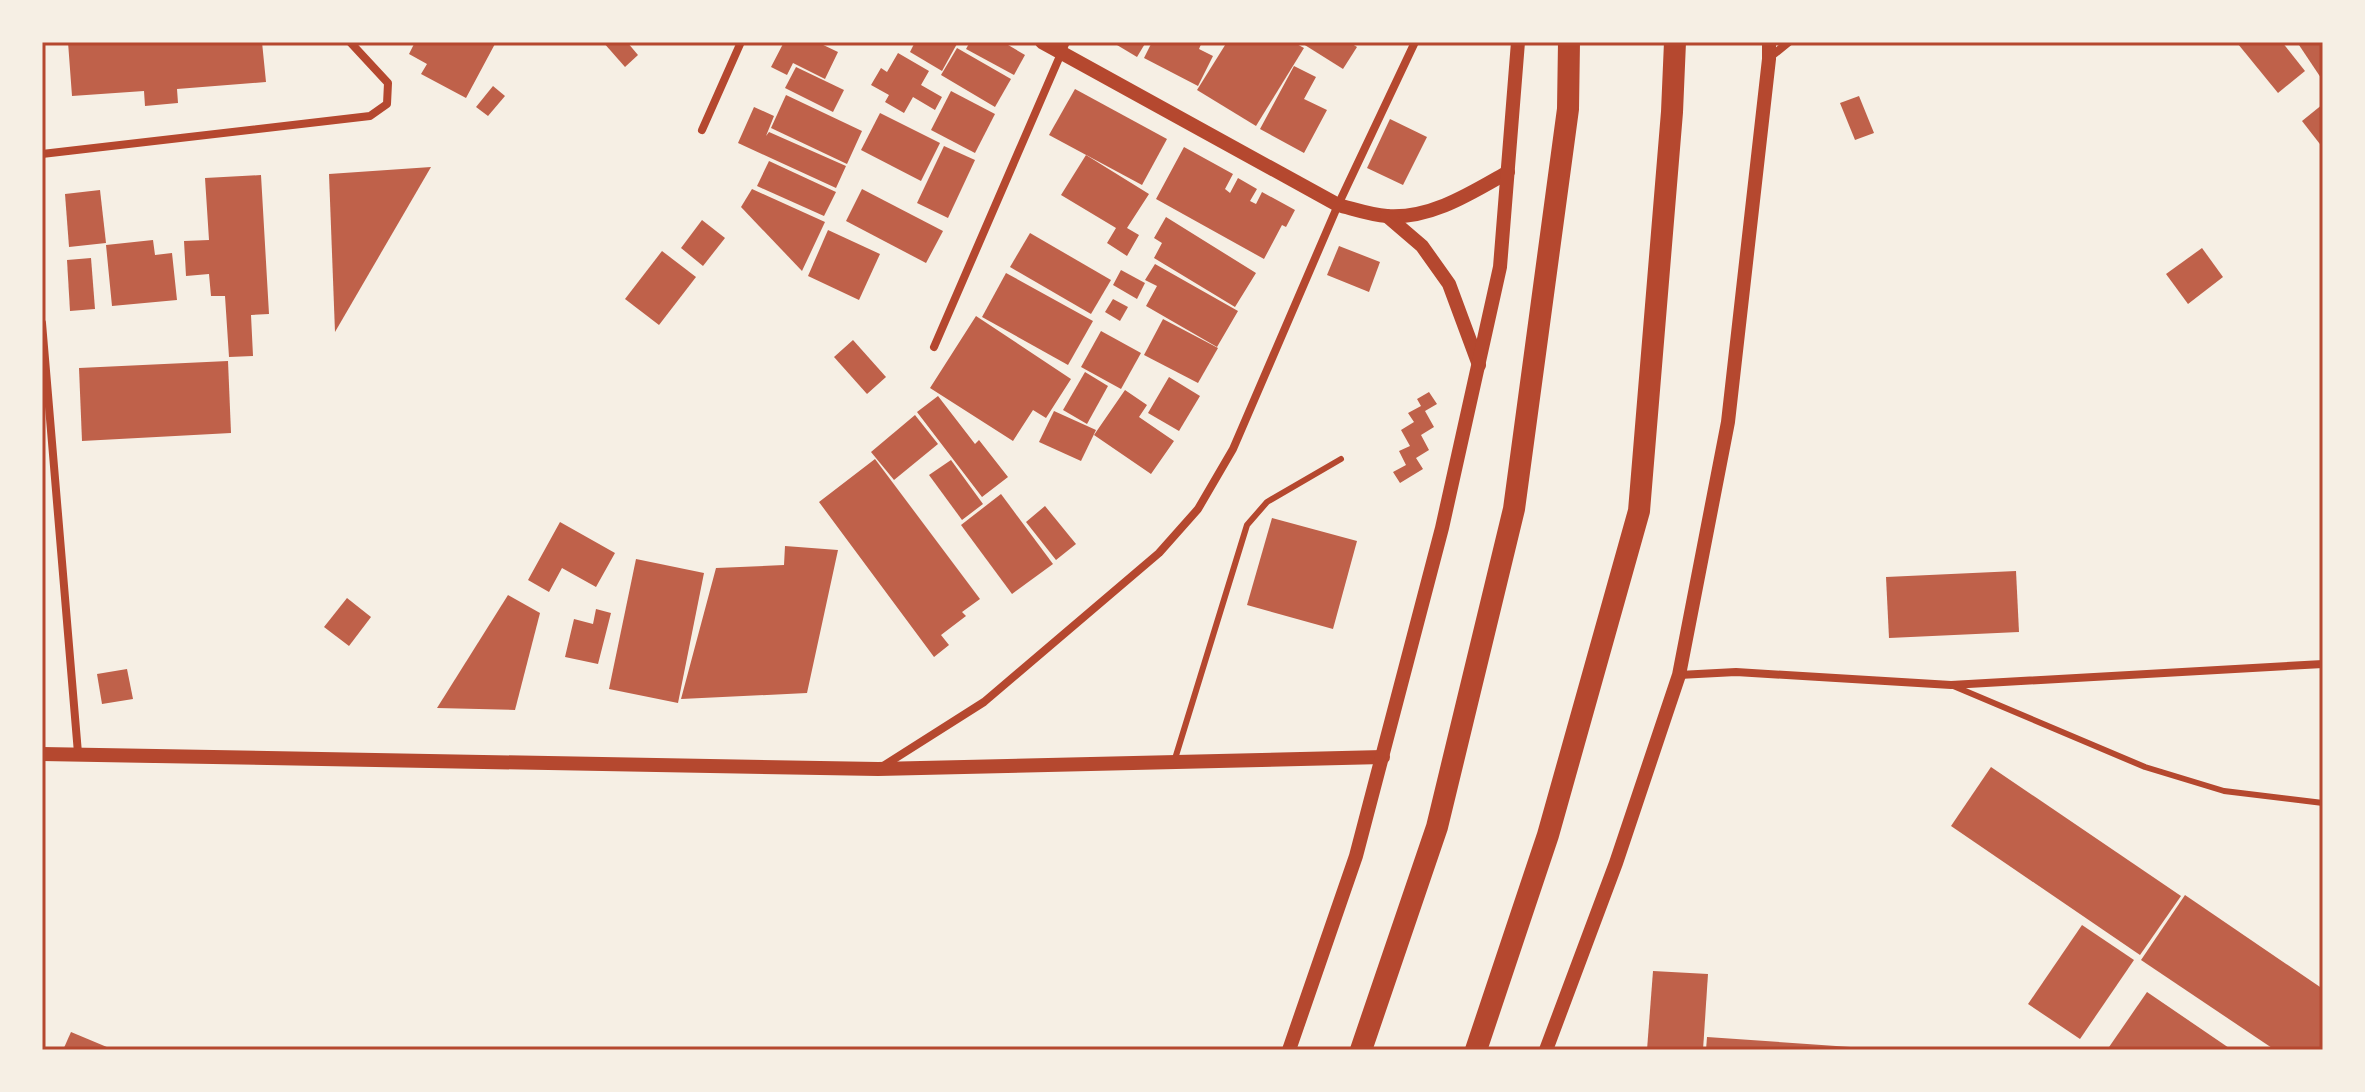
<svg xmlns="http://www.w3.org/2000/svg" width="2365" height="1092" font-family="'Work Sans',sans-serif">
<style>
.building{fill:#bf614a}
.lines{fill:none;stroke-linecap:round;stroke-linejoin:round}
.service{stroke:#b5482f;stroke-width:6}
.minor{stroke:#b5482f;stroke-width:8}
.tertiary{stroke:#b5482f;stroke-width:14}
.trunk{stroke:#b5482f;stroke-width:22}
.neatline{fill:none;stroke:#b5482f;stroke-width:3}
</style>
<rect width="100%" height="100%" fill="#f6efe4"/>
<g class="building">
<path d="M68,42H262L266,82L177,89L178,103L145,106L144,91L72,96Z"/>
<path d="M415,42H496L466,98L421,74L427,64L409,54Z"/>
<path d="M603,42H627L638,55L625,67Z"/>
<path d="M784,42H817L838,52L825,79L793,63L787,75L771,67Z"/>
<path d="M915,42H958L942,71L910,52Z"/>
<path d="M970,42H1003L1025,55L1014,75L966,49Z"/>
<path d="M1112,42H1146L1137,57Z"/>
<path d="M1152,42H1202L1199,49L1213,56L1198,86L1144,58Z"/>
<path d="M1227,42H1293L1304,48L1256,126L1197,90Z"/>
<path d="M1300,42H1349L1357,47L1343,69Z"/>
<path d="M2240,42H2282L2305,71L2278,93L2238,44Z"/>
<path d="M2297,42H2323V81Z"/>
<path d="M957,48L1011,79L995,107L941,75Z"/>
<path d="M898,53L929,71L921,85L942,97L935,110L913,97L904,113L885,102L889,95L871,85L881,68L887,72Z"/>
<path d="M1294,66L1316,77L1304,99L1327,110L1304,153L1260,129Z"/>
<path d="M796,67L844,90L833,112L785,88Z"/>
<path d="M493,86L505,96L488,116L476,107Z"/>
<path d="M1075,89L1167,139L1142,185L1049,135Z"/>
<path d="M951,91L995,114L975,153L931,130Z"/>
<path d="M786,95L862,131L847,164L771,128Z"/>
<path d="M1859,96L1874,133L1855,140L1840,103Z"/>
<path d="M2323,104V148L2302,121Z"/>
<path d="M754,107L774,116L766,136L769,132L846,166L836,188L738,143Z"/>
<path d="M880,113L940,143L921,181L861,150Z"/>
<path d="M1390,119L1427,137L1403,185L1367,168Z"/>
<path d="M944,146L975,160L948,218L917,203Z"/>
<path d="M1184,147L1233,174L1225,189L1230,193L1238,178L1257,189L1250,201L1256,204L1262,192L1295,210L1286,227L1282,225L1264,259L1156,199Z"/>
<path d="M1086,155L1149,194L1127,228L1139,235L1127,256L1107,243L1116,228L1061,195Z"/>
<path d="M769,161L836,192L824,216L757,186Z"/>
<path d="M431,167L335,332L329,174Z"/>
<path d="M261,175L269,314L251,315L253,356L229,357L225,296H211L209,274L186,276L184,241L209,240L205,178Z"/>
<path d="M752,189L825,222L802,271L741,207Z"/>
<path d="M862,189L943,231L926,263L846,221Z"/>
<path d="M100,190L106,243L69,247L65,194Z"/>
<path d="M1166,217L1256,273L1235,307L1154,258L1162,243L1154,238Z"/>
<path d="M702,220L725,238L703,266L681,248Z"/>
<path d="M828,230L880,254L859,300L808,276Z"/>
<path d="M1030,233L1111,280L1091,314L1010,267Z"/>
<path d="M153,240L155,255L172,253L177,300L112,306L106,245Z"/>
<path d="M1339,246L1380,262L1369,292L1327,275Z"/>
<path d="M2202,248L2223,277L2188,304L2166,274Z"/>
<path d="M662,251L696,277L659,325L625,299Z"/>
<path d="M91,258L95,309L70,311L67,260Z"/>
<path d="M1155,264L1238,311L1217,347L1146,306L1157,286L1145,280Z"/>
<path d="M1121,270L1145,283L1137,299L1113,285Z"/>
<path d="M1006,273L1093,321L1068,365L982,317Z"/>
<path d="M1113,299L1128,307L1120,321L1105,312Z"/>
<path d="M976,316L1071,379L1046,418L1033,410L1013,441L930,388Z"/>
<path d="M1163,319L1218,348L1198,383L1144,355Z"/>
<path d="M1101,331L1141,353L1121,389L1081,367Z"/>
<path d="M853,340L886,377L867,394L834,357Z"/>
<path d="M228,361L231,433L82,441L79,368Z"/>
<path d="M1085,372L1108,386L1087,424L1063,410Z"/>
<path d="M1169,377L1200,396L1179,431L1148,413Z"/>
<path d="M1125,390L1147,405L1139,417L1174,441L1151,474L1094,435Z"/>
<path d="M1429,392L1437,404L1425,411L1434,427L1421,435L1429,450L1416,458L1423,469L1400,483L1393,472L1406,465L1399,451L1410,446L1401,430L1414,422L1408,413L1421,406L1417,399Z"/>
<path d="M938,396L975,444L979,440L1008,477L982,497L917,412Z"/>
<path d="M1054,411L1096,430L1081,461L1039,442Z"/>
<path d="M915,415L938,444L894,480L871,452Z"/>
<path d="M875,459L980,599L962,612L966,616L941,635L949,645L934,657L819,502Z"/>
<path d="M951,460L983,504L962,520L929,475Z"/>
<path d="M1001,494L1053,564L1012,594L961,525Z"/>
<path d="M1045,506L1076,544L1056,560L1026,522Z"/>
<path d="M1272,518L1357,541L1333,629L1247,605Z"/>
<path d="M560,522L615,553L596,587L562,568L549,592L528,580Z"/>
<path d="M785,546L838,550L807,693L681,699L716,568L784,565Z"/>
<path d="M636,559L704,573L678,703L609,689Z"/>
<path d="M2016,571L2019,632L1889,638L1886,577Z"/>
<path d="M508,595L540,613L515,710L437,708Z"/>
<path d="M347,598L371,617L349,646L324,627Z"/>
<path d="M596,609L611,613L598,664L565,657L574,619L593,624Z"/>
<path d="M127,669L133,699L102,704L97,674Z"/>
<path d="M1991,767L2181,896L2140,955L1951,826Z"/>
<path d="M2185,895L2323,989V1050H2275L2141,960Z"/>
<path d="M2082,925L2134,960L2080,1039L2028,1004Z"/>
<path d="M1653,971L1708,974L1703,1050H1647Z"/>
<path d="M2147,992L2232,1050H2107Z"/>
<path d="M71,1032L114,1050H63Z"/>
<path d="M1707,1037L1865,1048V1050H1706Z"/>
</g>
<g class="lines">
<g class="service">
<path d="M1951,685L2145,767L2224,791L2323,803"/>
<path d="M1174,762L1247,525L1267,502L1341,459"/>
</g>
<g class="minor">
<path d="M1769,58L1789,42"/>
<path d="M702,130L741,42"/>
<path d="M42,154L370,116L387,104L388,83L350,42"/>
<path d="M42,323L78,753"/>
<path d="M934,347L1066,42"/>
<path d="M1679,675L1736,672L1951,685L2323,664"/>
<path d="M880,768L984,702L1159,553L1198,509L1233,449L1338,205L1415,42"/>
</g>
<g class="tertiary">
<path d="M1042,42L1338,205C1354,209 1371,215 1387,216C1431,219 1471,193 1508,172"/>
<path d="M1387,216L1422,246L1449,284L1479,365"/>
<path d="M42,754L878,769L1383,757"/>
<path d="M1289,1050L1356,856L1442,528L1500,267L1518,42"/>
<path d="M1546,1050L1616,863L1679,675L1728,422L1769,59V42"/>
</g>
<g class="trunk">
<path d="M1361,1050L1437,827L1514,509L1568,109L1569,42"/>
<path d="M1476,1050L1548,835L1639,511L1672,112L1675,42"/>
</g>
</g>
<rect width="2365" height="1092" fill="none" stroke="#f6efe4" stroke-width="88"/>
<rect x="44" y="44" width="2277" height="1004" class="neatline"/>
</svg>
